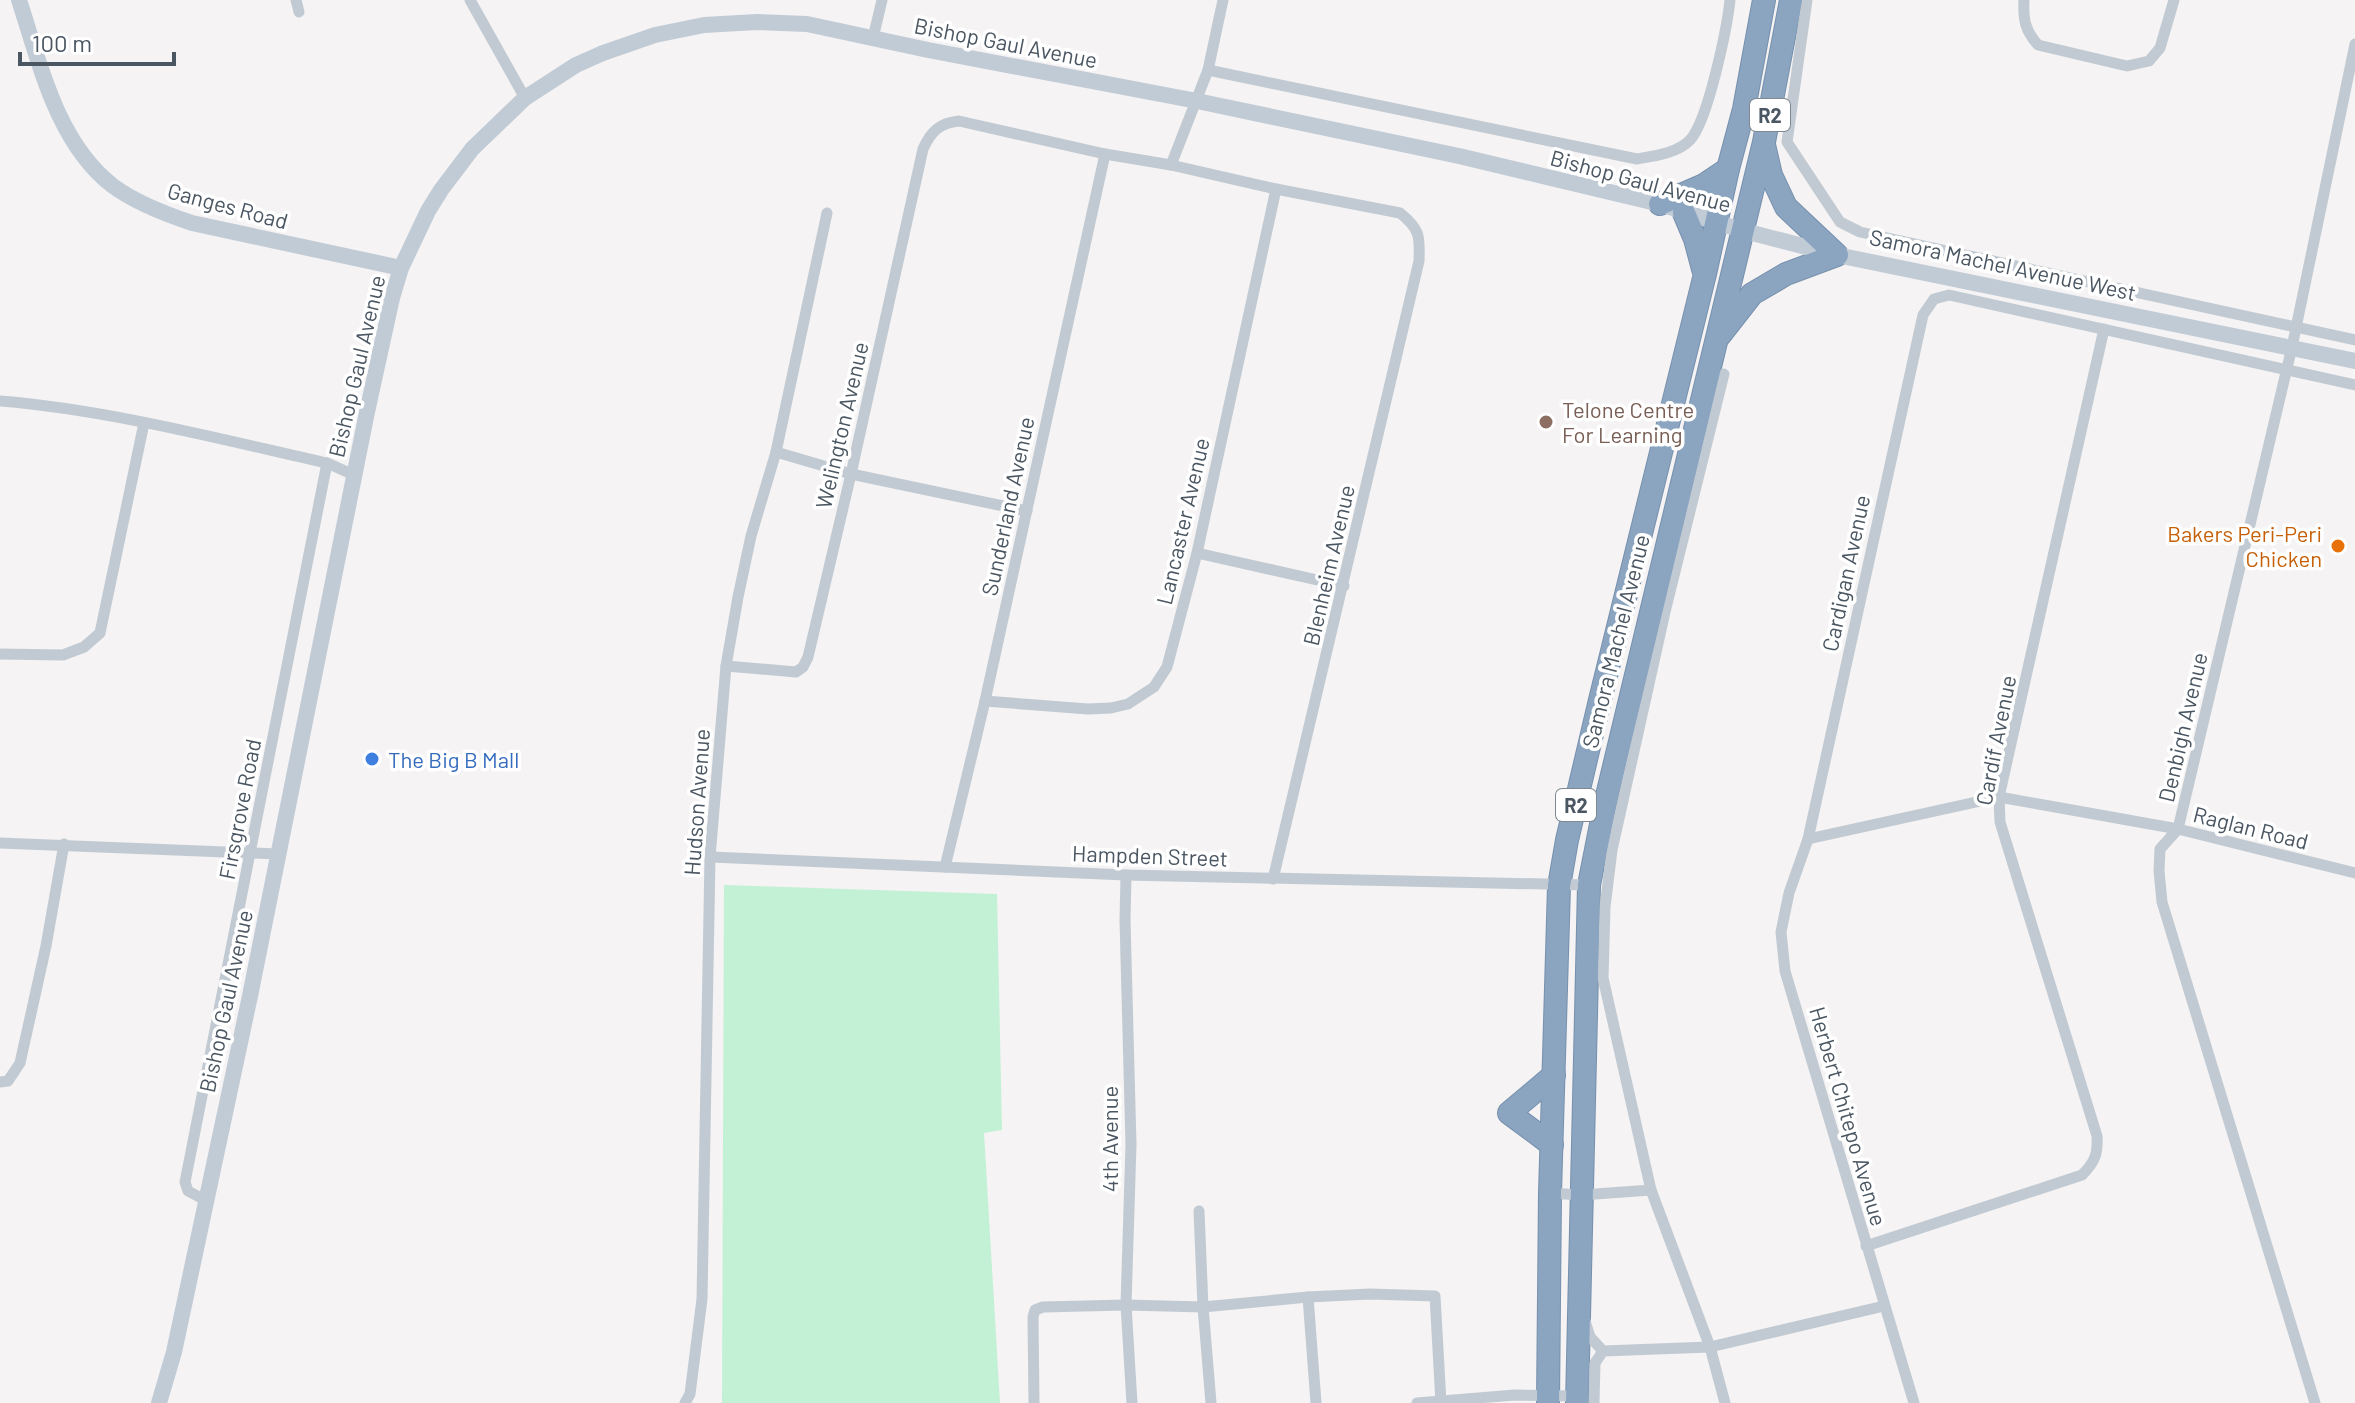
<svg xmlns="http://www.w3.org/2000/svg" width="2355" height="1403" font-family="Barlow,sans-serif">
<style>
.green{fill:#c3f1d5}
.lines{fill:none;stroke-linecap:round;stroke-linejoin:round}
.highway-casing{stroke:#7690ad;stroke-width:24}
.street{stroke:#c1cad2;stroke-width:11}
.secondary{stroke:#c1cbd6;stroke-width:16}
.highway{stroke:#8ba5c1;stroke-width:22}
.education-dot{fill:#8d6e63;stroke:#fff;stroke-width:3}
.food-dot{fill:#e8710a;stroke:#fff;stroke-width:3}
.shop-dot{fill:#3f7fe0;stroke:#fff;stroke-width:3}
.labels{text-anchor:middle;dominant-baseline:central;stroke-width:7;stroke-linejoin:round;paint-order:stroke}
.shield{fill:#fff;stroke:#808990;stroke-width:2}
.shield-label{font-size:20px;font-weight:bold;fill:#4a5661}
.street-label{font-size:22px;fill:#4a5661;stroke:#fff}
.education-label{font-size:22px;fill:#785e54;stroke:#fff;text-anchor:start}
.food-label{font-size:22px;fill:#c56008;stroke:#fff;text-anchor:end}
.shop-label{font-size:22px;fill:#366cbe;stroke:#fff;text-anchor:start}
</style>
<rect width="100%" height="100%" fill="#f5f3f3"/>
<path class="green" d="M724,885L997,894L1002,1130L984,1133L1000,1403H722Z"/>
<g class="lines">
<defs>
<g id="highway">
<path d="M1660,204L1704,185L1728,169"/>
<path d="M1684,213L1695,239L1703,269"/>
<path d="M1720,335L1752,294L1786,274L1837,255L1786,207L1771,175L1764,145"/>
<path d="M1552,1145L1509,1113L1554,1075"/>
<path d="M1548,1403L1550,1193L1559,886L1567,840L1600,700L1705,274L1728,169L1744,109L1764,0"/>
<path d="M1577,1403L1589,885L1605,804L1764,142L1791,0"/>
</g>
</defs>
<use href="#highway" class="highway-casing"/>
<g class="street">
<path d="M296,0L299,12"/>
<path d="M470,0L525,98"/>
<path d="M1807,0L1787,142L1840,222L1860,232L2355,340"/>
<path d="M2024,0C2023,20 2025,30 2038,45L2127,66L2149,61L2160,48L2174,0"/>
<path d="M873,38L882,0"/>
<path d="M1208,70L1637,159C1654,156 1678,153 1690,140C1708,121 1727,28 1730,0"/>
<path d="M1171,165L1208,70L1223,0"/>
<path d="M1724,374L1665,612L1612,850L1605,907L1603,978L1651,1190L1710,1347L1725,1403"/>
<path d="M0,401C110,410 219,439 327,463L354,475"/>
<path d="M776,452L851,474L1027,511"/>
<path d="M1197,553L1344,586"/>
<path d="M0,654L63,655L84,647L100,633L144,423"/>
<path d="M726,666L796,672L803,667L808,657L851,474L923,149C931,131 940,123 959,121L1105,154L1171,165L1276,189L1400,213C1420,229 1420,236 1419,261L1273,879"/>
<path d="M985,701L1088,709L1111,708L1128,704L1154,687L1167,667L1197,553L1276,189"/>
<path d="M1808,839L1999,797L2178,829L2355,873"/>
<path d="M0,843L278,854"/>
<path d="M710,857L1126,875L1589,885"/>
<path d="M945,867L985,701L1105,154"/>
<path d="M1126,875L1125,920L1131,1144L1126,1305L1132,1403"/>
<path d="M0,1082L8,1081L20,1063L46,946L64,844"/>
<path d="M1550,1193L1581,1195L1651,1190"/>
<path d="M205,1200L188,1191L185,1182L327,463"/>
<path d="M1199,1211L1203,1307L1211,1403"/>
<path d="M1866,1246L2082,1175C2095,1162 2098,1154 2097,1136L2000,822L1999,797L2104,329"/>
<path d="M1308,1297L1316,1403"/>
<path d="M1585,1321L1590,1337L1603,1351"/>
<path d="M685,1403L690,1394L702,1299L710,857L726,666L738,597L751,536L776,452L827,213"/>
<path d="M1034,1403L1033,1317L1035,1310L1043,1307L1126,1305L1203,1307L1308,1297L1370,1294L1435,1296L1441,1403"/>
<path d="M1417,1403L1515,1395L1577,1396"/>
<path d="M1594,1403L1595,1363L1603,1351L1710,1347L1884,1306"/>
<path d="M1914,1403L1785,971L1781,932L1789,893L1808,839L1923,315L1934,299L1949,295L2355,385"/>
<path d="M2315,1403L2162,902L2159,871L2160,849L2178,829L2292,347L2355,44"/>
</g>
<g class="secondary">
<path d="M19,0C40,64 57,143 113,186C136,203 165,214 192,223L401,268"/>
<path d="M159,1403L174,1352L250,996L367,412L392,298L401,268L428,211L441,190L472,149L525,98L576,65L603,53L655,35L704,25L757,22L807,24L928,50L1197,101L1459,156L1660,204L1741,230L1837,255L2355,361"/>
</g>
<use href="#highway" class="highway"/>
</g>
<circle class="education-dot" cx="1546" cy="422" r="8"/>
<circle class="food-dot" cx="2338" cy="546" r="8"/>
<circle class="shop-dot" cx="372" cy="759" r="8"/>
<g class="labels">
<g class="shield">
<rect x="1750" y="99" width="40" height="32" rx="6"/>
<rect x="1556" y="789" width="40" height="32" rx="6"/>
</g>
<g class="shield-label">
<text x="1770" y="115">R2</text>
<text x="1576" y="805">R2</text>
</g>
<g class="street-label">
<text transform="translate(1006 42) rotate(11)">Bishop Gaul Avenue</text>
<text transform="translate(1641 180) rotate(15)">Bishop Gaul Avenue</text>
<text transform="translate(228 205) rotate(15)">Ganges Road</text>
<text transform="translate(2003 264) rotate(12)">Samora Machel Avenue West</text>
<text transform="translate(356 366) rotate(-77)">Bishop Gaul Avenue</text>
<text transform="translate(841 425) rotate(-77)">Welington Avenue</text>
<text transform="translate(1007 506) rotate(-78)">Sunderland Avenue</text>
<text transform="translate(1182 521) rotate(-77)">Lancaster Avenue</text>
<text transform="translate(1328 565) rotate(-77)">Blenheim Avenue</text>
<text transform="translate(1845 573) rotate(-78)">Cardigan Avenue</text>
<text transform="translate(1615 641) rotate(-76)">Samora Machel Avenue</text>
<text transform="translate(2182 727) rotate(-77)">Denbigh Avenue</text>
<text transform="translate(1995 740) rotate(-79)">Cardif Avenue</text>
<text transform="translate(696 802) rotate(-86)">Hudson Avenue</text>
<text transform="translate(239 809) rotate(-79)">Firsgrove Road</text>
<text transform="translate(2251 827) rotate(14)">Raglan Road</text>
<text transform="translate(1150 855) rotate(2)">Hampden Street</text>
<text transform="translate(225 1001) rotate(-78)">Bishop Gaul Avenue</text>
<text transform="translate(1849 1116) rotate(74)">Herbert Chitepo Avenue</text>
<text transform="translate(1109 1139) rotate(-90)">4th Avenue</text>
</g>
<g class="education-label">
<text x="1562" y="409">Telone Centre<tspan x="1562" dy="25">For Learning</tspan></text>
</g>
<g class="food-label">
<text x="2322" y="533">Bakers Peri-Peri<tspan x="2322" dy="25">Chicken</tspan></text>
</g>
<g class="shop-label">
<text x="388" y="759">The Big B Mall</text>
</g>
</g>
<path d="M20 52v12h154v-12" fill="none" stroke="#4a5661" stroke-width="4"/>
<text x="32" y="52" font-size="24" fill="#4a5661" stroke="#ffffff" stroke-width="6" paint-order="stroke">100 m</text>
</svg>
